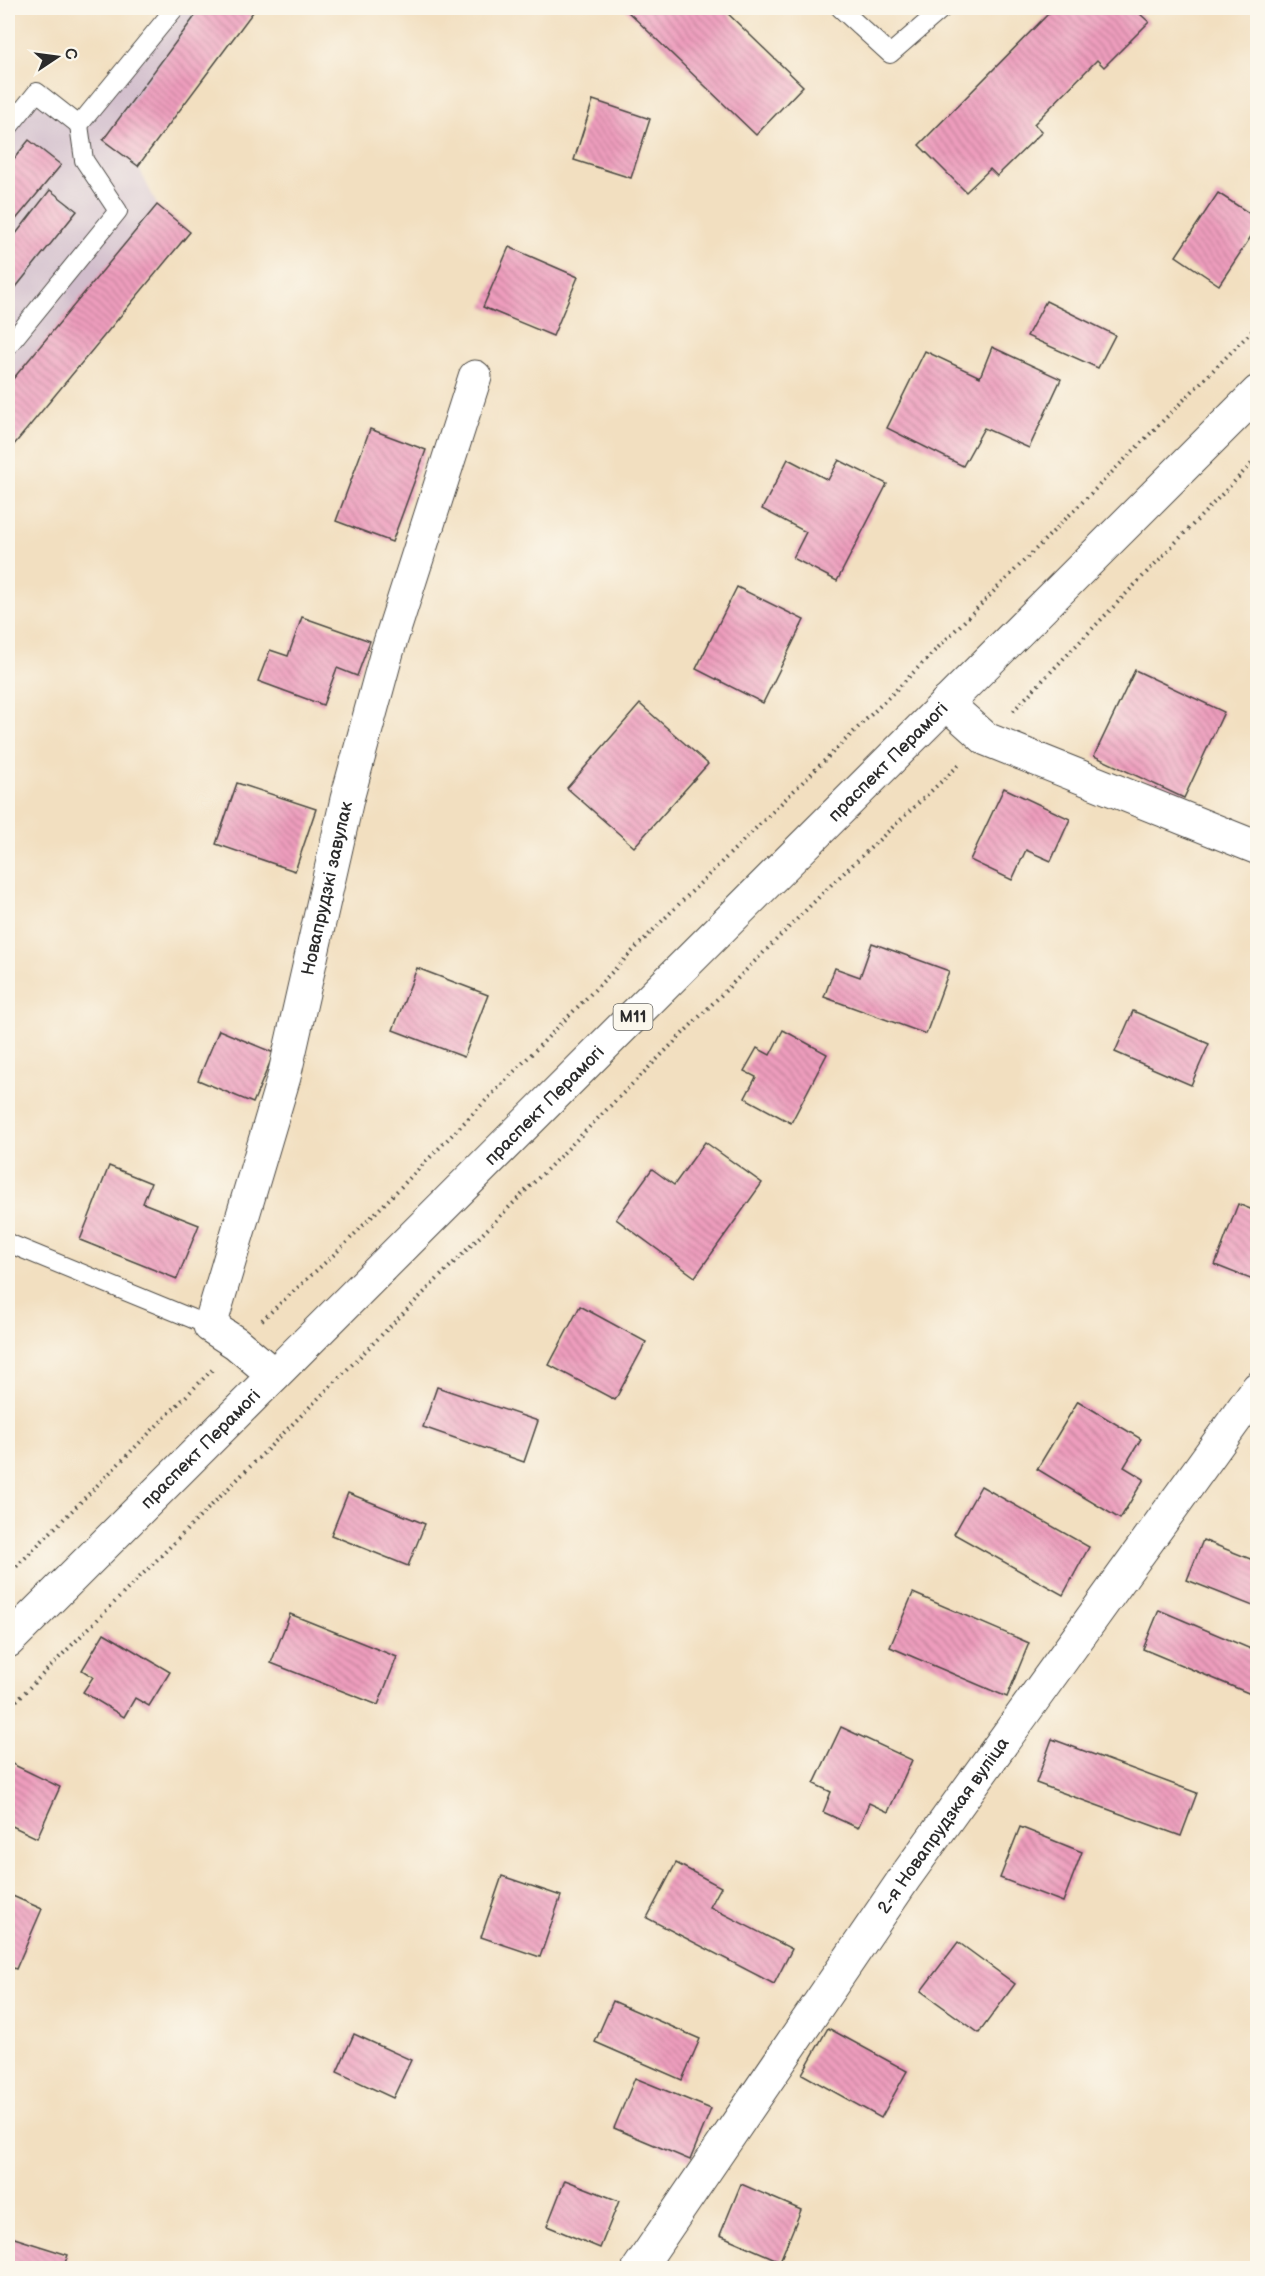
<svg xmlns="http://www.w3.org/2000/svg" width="1265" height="2276" font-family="'Balsamiq Sans',sans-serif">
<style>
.industrial{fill:#d1bdcc}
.building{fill:url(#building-back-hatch)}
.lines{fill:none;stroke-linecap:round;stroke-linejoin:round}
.service-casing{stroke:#494641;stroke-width:20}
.minor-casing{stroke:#494641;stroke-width:35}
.primary-casing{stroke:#494641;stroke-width:35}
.path{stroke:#494641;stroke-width:4;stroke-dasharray:1.5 4.5;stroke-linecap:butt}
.service{stroke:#fff;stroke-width:18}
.minor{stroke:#fff;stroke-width:33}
.primary{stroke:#fff;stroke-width:33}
.labels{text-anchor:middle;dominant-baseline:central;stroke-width:4.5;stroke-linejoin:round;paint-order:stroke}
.shield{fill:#fbf7ec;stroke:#696865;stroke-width:1.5}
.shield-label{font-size:16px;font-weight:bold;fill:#2b2b2b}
.street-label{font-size:18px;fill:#2b2b2b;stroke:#fbf7ec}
</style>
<defs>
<pattern id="building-back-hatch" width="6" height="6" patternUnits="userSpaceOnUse" patternTransform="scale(1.5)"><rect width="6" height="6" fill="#ee9dbd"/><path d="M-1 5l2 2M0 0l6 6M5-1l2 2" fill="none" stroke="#c1809a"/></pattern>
</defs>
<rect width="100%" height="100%" fill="#fbf7ec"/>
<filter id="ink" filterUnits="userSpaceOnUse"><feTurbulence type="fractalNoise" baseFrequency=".0167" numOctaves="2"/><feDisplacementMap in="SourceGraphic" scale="12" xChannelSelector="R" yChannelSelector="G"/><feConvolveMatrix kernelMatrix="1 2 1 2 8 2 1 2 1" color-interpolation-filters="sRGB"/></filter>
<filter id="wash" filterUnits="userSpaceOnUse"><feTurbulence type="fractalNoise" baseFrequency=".008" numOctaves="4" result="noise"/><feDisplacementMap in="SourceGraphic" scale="24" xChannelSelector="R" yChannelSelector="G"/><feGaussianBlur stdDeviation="1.35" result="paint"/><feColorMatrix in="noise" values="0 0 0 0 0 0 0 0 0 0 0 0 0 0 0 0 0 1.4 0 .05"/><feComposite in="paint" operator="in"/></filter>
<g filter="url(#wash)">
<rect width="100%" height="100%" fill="#f2dfc0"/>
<path class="industrial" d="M175,8H256L138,166L157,205L190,232L8,452V128L37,92L78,125Z"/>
<g id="blocks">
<g class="building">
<path d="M201,8H256L138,166L103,140Z"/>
<path d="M624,8H722L803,86L756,135Z"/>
<path d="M1054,8H1146L1140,14L1149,22L1104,67L1097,60L1034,124L1042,132L997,176L990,169L966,192L919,145Z"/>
<path d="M593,100L650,119L631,178L574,160Z"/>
<path d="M29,140L61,165L8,229V166Z"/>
<path d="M50,190L77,211L8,297V244Z"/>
<path d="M1218,193L1258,219V226L1219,285L1176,256Z"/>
<path d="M157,205L190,232L8,452V385Z"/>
<path d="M509,247L578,277L553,336L483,307Z"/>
<path d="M1046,301L1115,335L1098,368L1027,336Z"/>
<path d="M992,347L1061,379L1029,448L984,428L963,466L887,428L925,351L980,377Z"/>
<path d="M370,429L426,450L392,542L336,521Z"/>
<path d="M788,459L828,480L839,460L887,484L837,581L793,558L806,532L762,509Z"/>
<path d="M737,587L804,620L763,703L696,669Z"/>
<path d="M302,617L370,641L357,676L337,668L323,705L258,681L270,650L288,656Z"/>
<path d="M1135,670L1224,712L1184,798L1094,756Z"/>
<path d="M640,704L708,764L634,847L567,788Z"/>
<path d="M237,783L316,809L295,871L216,844Z"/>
<path d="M1004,788L1070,819L1051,861L1026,850L1012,880L970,860Z"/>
<path d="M872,943L949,971L926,1034L824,997L835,968L860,977Z"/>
<path d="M417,968L488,995L464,1057L393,1030Z"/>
<path d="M1133,1011L1209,1044L1191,1085L1115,1052Z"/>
<path d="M219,1030L274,1053L253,1103L198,1080Z"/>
<path d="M783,1030L827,1054L791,1123L745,1098L756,1077L744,1071L757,1048L770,1055Z"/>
<path d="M705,1142L762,1183L695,1277L616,1219L652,1169L674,1185Z"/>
<path d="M109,1166L151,1183L143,1203L199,1225L177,1279L80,1240Z"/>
<path d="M1238,1204L1258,1212V1282L1215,1265Z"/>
<path d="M580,1306L646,1342L615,1400L549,1365Z"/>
<path d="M437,1387L538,1421L524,1462L423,1427Z"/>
<path d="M1078,1401L1141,1439L1124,1467L1144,1479L1120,1519L1037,1469Z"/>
<path d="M981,1486L1089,1547L1063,1595L954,1534Z"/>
<path d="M348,1493L425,1524L408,1566L331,1535Z"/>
<path d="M1203,1540L1258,1562V1608L1187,1580Z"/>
<path d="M913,1593L1029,1643L1007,1697L890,1647Z"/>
<path d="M1159,1610L1258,1652V1697L1143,1649Z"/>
<path d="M290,1614L397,1657L378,1705L271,1663Z"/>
<path d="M104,1633L170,1672L149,1706L135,1698L124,1717L83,1692L93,1677L82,1670Z"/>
<path d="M841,1727L912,1760L888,1812L869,1803L858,1828L823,1812L831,1792L814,1784Z"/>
<path d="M1052,1739L1197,1793L1181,1836L1036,1783Z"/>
<path d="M8,1762L60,1787L37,1838L8,1824Z"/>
<path d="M1020,1827L1082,1852L1063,1902L1000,1878Z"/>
<path d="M676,1863L721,1887L710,1907L792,1949L774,1984L647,1918Z"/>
<path d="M502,1876L561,1896L540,1957L481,1937Z"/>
<path d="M8,1894L42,1909L16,1969L8,1966Z"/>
<path d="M958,1942L1015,1984L979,2033L921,1991Z"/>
<path d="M613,2001L700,2039L682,2080L595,2042Z"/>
<path d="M828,2028L907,2071L881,2118L802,2074Z"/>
<path d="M354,2034L411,2060L393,2098L337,2072Z"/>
<path d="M635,2078L711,2109L690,2160L614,2128Z"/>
<path d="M565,2180L619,2201L600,2248L547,2226Z"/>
<path d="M741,2184L801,2210L780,2261L720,2235Z"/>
<path d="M8,2236L68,2255L63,2268H8Z"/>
</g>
</g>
</g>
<g filter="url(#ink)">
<use href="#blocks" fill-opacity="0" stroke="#494641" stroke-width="1.5"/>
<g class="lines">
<defs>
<g id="service">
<path d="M840,8L890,54L943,8"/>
<path d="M8,128L37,92L79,125"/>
<path d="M8,346L118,211L84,160L79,125L175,8"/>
<path d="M8,1243L210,1326"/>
</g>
<g id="minor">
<path d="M946,703L986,739L1258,848"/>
<path id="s1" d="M274,1375L236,1343L210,1326L284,1077L347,799L387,652L475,377"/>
<path id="s2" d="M639,2268L906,1876L1258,1388"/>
</g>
<g id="primary">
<path id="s3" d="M8,1641L1258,392"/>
</g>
</defs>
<use href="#service" class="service-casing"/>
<use href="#minor" class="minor-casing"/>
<use href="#primary" class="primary-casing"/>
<g class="path">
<path d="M1013,711L1258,457"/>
<path d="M262,1320L339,1250L671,912L893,693L1258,325"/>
<path d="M8,1575L212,1370"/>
<path d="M8,1709L833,883L959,765"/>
</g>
<use href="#service" class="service"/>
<use href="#minor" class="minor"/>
<use href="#primary" class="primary"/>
</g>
</g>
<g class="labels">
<rect class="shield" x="613.5" y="1004" width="39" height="26" rx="4.5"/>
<g class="shield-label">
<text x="633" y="1017">М11</text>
</g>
<g class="street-label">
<text stroke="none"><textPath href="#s3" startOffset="1244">праспект Перамогі</textPath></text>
<text stroke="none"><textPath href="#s1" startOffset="534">Новапрудзкі завулак</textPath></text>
<text stroke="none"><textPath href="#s3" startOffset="758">праспект Перамогі</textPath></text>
<text stroke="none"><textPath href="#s3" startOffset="272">праспект Перамогі</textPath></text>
<text stroke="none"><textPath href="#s2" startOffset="537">2-я Новапрудзкая вуліца</textPath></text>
</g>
</g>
<rect width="1265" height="2276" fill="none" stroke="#fbf7ec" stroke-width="30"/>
<g transform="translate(57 57) rotate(77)" stroke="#fbf7ec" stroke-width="4.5" paint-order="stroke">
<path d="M0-4.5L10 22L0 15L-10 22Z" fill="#2b2b2b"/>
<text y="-9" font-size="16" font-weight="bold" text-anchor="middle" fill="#2b2b2b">С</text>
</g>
</svg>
